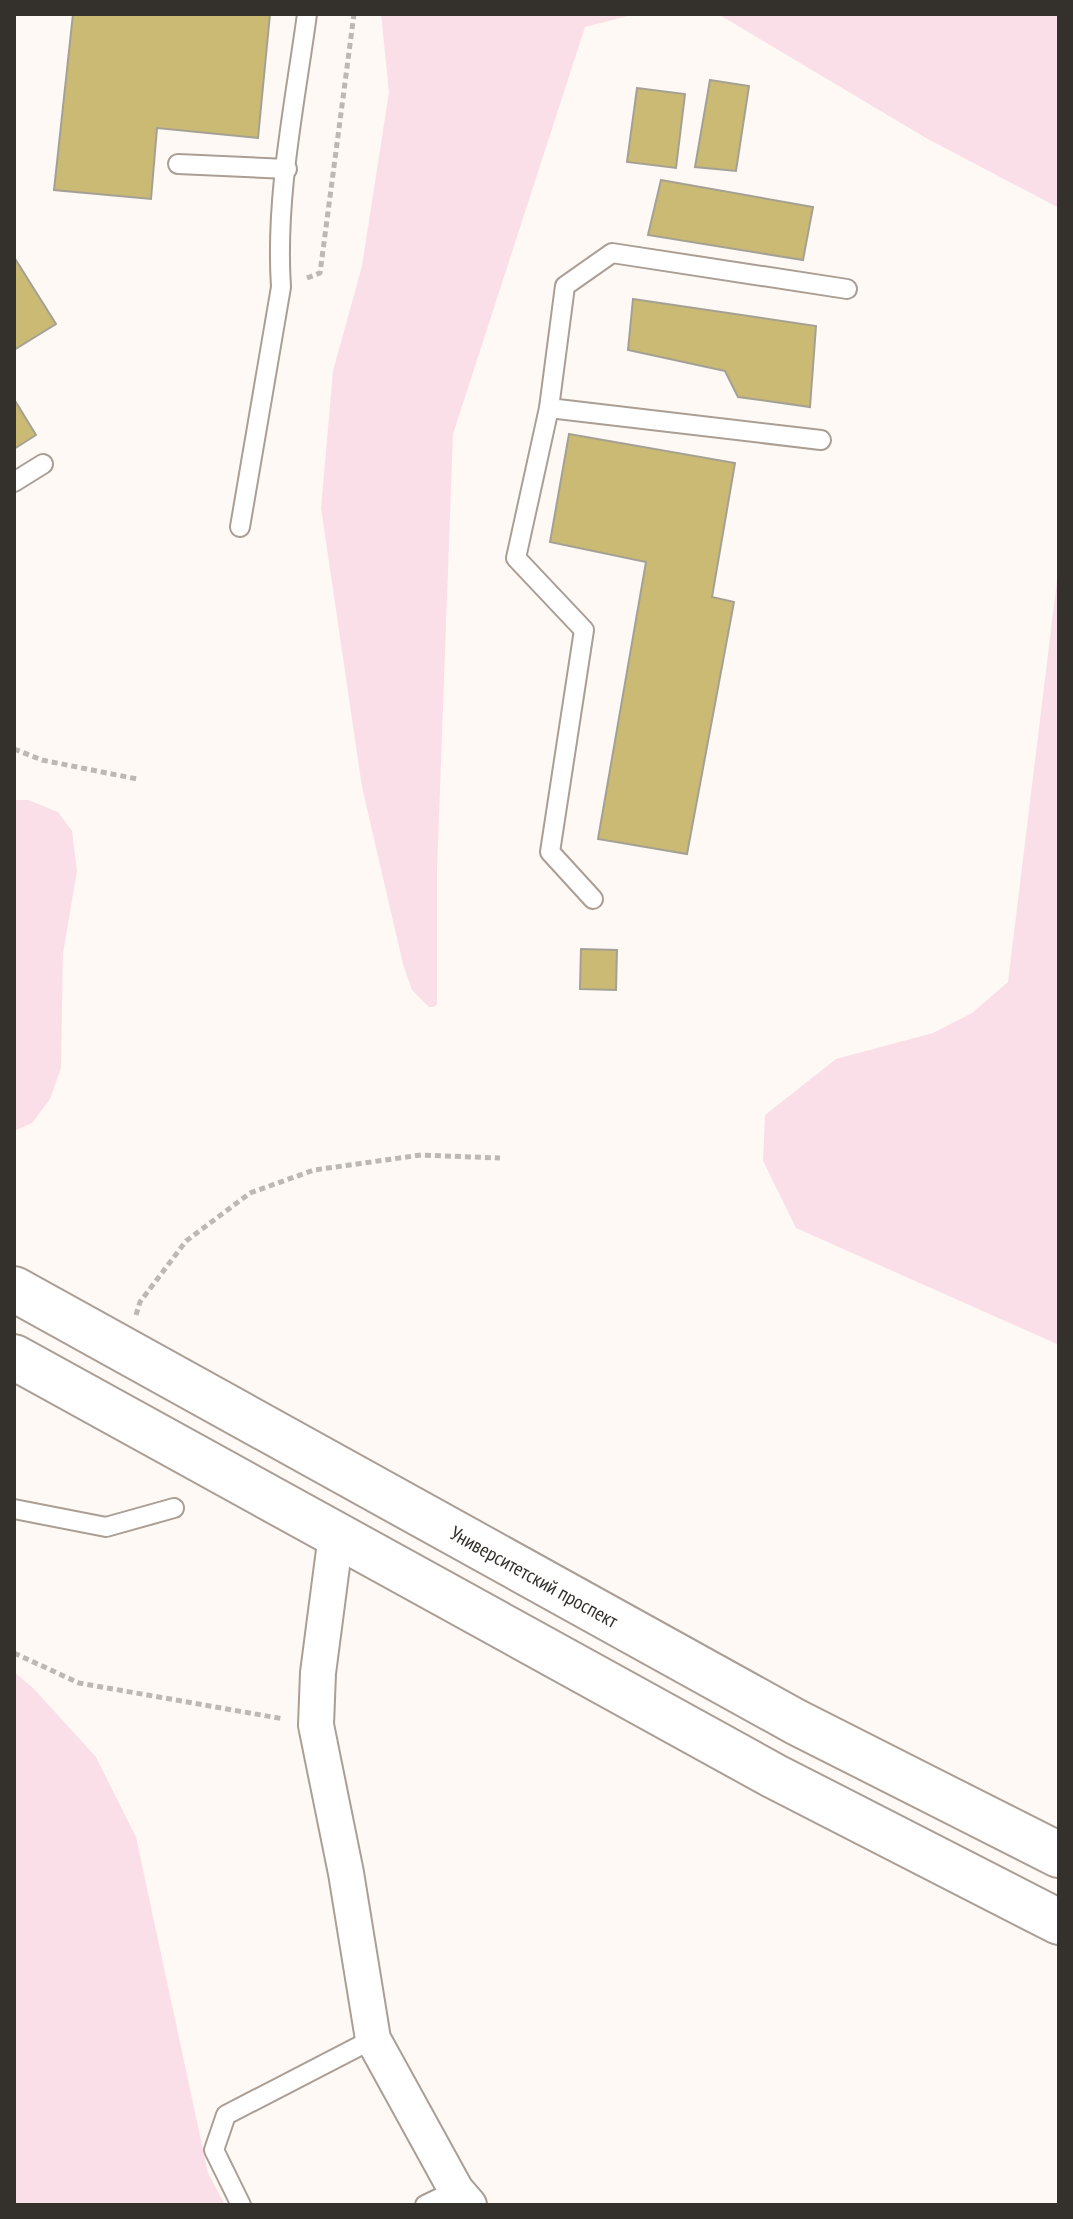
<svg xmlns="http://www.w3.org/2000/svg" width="1073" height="2219" font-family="'PT Sans Narrow',sans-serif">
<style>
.green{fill:#fadfe9}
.building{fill:#cbba74;stroke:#a4a194;stroke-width:2}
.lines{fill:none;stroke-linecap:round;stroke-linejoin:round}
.lane-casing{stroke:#aa9e95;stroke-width:22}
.street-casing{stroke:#aa9e95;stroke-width:38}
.primary-casing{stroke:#aa9e95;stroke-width:48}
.path{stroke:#bcb8b4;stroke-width:5;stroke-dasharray:6 4;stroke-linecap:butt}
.lane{stroke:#fff;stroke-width:18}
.street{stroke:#fff;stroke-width:34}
.primary{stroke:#fff;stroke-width:44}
.labels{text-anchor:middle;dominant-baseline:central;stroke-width:6;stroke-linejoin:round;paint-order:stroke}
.street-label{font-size:20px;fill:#34302c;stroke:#fff}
</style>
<rect width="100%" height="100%" fill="#fef9f5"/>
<g class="green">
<path d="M381,14H636L585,27L453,434L437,871V1004L434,1007H429L412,990L403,964L362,787L321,508L333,371L362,266L389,92Z"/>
<path d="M718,14H1059V208L926,138Z"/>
<path d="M1059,564V1345L796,1228L763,1161L765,1115L836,1059L933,1033L972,1013L1008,982Z"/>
<path d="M14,800H28L58,812L72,831L77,871L63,953L61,1068L50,1099L32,1123L14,1131Z"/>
<path d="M14,1672L33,1688L96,1757L136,1837L208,2173L225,2205H14Z"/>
</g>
<g class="building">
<path d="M73,14H270L258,138L157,128L151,199L54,190Z"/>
<path d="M710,80L749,86L736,171L695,167Z"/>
<path d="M637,88L685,94L676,168L627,162Z"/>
<path d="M661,180L813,207L803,260L648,235Z"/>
<path d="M14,257L56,324L14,350Z"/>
<path d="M633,299L816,326L810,407L738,397L725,371L628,350Z"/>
<path d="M14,399L36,435L14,449Z"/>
<path d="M569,434L735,463L712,597L734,602L687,854L598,839L646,562L550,542Z"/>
<path d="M581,949L617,950L616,990L580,989Z"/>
</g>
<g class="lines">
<defs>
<g id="lane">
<path d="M178,164L287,169"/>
<path d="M549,408L516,558L584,630L550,852L593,899"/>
<path d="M821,440L549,408L565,286L612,253L847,289"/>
<path d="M14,482L43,464"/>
<path d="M240,527L281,287C275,197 295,103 307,14"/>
<path d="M14,1509L106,1527L174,1508"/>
<path d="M241,2205L214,2150L226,2115L373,2039"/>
<path d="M425,2205L456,2190"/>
</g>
<path id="street" d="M336,1535L318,1673L316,1725L346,1873L373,2039L456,2190L469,2205"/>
<g id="primary">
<path d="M14,1289L796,1722L1059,1855"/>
<path d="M14,1357L774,1776L1059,1922"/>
</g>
</defs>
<use href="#lane" class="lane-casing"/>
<use href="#street" class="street-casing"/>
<use href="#primary" class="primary-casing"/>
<g class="path">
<path d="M307,278L320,273L354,14"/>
<path d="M14,749L42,760L137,779"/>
<path d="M136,1315L140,1302L186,1241L250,1193L314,1170L421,1155L500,1158"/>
<path d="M14,1653L79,1683L284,1719"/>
</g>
<use href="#lane" class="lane"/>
<use href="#street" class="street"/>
<use href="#primary" class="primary"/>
</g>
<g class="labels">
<g class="street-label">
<text transform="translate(534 1577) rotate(29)">Университетский проспект</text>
</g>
</g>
<rect width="1073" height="2219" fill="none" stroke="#34302c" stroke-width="32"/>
</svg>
